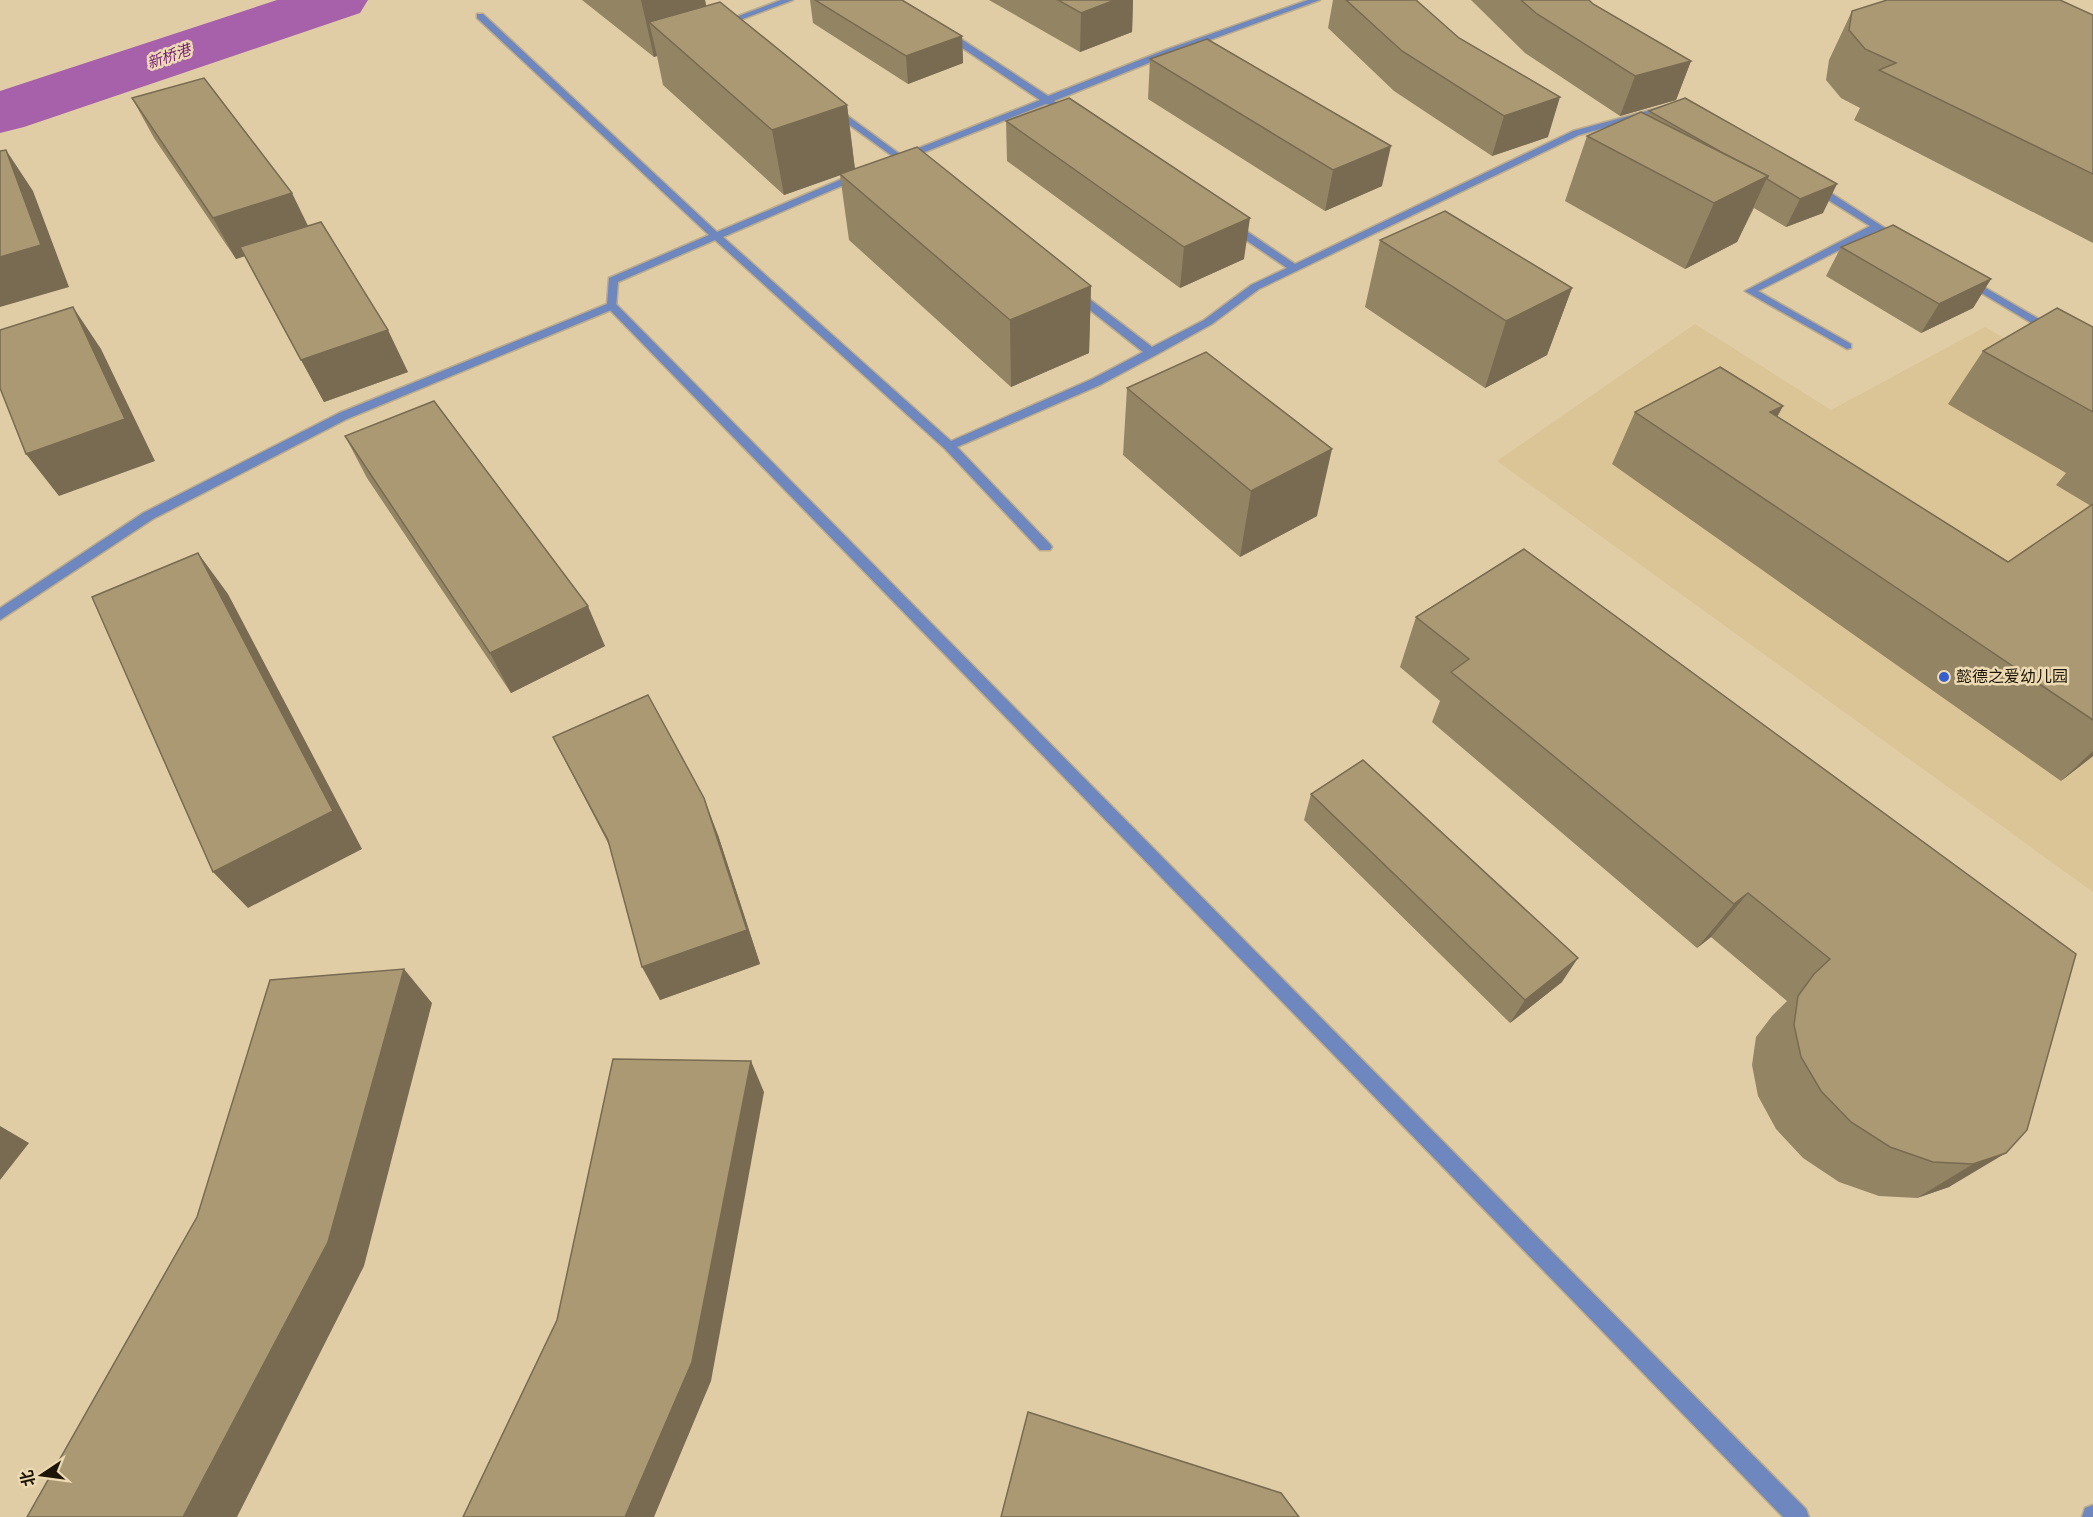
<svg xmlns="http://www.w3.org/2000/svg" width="2093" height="1517" font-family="'Sofia Sans Condensed','Noto Sans SC',sans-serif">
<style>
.built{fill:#dbc496}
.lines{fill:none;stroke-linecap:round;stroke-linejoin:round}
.river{fill:#a761ab;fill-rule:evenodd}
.service-casing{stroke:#bdac8a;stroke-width:3}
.minor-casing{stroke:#bdac8a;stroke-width:3}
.tertiary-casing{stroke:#bdac8a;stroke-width:3}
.service{fill:#6e87be;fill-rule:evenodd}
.minor{fill:#6e87be;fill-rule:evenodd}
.tertiary{fill:#6e87be;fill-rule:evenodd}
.wall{fill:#938464}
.shaded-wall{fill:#786b51}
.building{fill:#ab9974;stroke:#786b51;stroke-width:1.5}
.poi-dot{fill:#355fcf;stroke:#eddab2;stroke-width:2}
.labels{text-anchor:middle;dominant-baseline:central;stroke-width:5;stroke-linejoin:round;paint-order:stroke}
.far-water-label{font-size:15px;font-style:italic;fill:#741c7b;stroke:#eddab2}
.poi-label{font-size:16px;fill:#1d1608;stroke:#eddab2;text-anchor:start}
</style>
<rect width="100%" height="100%" fill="#e0cda6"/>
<path class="built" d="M1695,324L1831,410L1985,327L2093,389V892L1497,461Z"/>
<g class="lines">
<path class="river" d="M277,0H368L360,13L24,127L0,133V91Z"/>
<defs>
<g id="service">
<path d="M1308,0H1320L1171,54L1054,101L1058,104L1056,106L1046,104L907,159L911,163L906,166L829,110L837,108L901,155L1040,100L943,35V31H949L1048,96L1165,50Z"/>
<path d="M477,14H483L717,232L856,173H862V177L723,237L951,441L1092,379L1143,352L1071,295V291H1079L1152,347L1204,320L1251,285L1287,268L1228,228V224H1236L1295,264L1573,131L1669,105L1674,108L1579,135L1259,289L1212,324L1156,355L1100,385L957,447L1050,544L1052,547L1050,550H1040L945,449L715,240L618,282L616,308L347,419L153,519L0,620V608L143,513L339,413L607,304L609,278L709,235L477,18Z"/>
<path d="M1809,184H1817L1902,239L1893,241L1877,231L1758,291L1851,344V348L1847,349L1745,291L1870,226L1809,188Z"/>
<path d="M1967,277L2056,329L2058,331L2052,334L2048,333L1963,282L1962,280Z"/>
</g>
<g id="minor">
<path d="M781,0H793L724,26L717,24Z"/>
<path d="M612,303L616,304L1806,1509L1809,1517H1783L608,308L606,306Z"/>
</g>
<path id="tertiary" d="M2093,1505V1517H2082L2085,1508Z"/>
</defs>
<use href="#service" class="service-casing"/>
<use href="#minor" class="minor-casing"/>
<use href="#tertiary" class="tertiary-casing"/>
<use href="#service" class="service"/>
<use href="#minor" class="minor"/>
<use href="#tertiary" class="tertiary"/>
</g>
<g class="wall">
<path d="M582,0H705L706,6L847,105L855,169L1091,286L1089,353L1011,387L849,240L840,175L784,195L663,85L657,56L654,57Z"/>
<path d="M810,0H902L962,36L963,63L908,84L813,23Z"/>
<path d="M989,0H1133L1132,32L1080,52Z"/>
<path d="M1333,0H1416L1548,137L1492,156L1394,91L1328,28Z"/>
<path d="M1471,0H1589L1593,4L1691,61L1676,100L1620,116L1525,53Z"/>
<path d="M1852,11L2093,15V243L1854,120L1860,108L1841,98L1826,80L1829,60Z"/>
<path d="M1150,59L1382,186L1325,211L1148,99Z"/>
<path d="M132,98L308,226L408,372L324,402L245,256L236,259L154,138Z"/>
<path d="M1685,98L1823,213L1786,227L1754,208L1737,242L1685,269L1565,201L1587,136L1648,115L1649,111Z"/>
<path d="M1006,121L1244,259L1180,288L1007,161Z"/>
<path d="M1380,240L1572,288L1547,355L1485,388L1365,307Z"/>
<path d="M1841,247L1991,279L1973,308L1921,333L1826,276Z"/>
<path d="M2093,327V756L2061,781L1612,464L1635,412L1783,406L1777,417L2008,562L2091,506L2056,485L2066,473L1948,404L1983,351Z"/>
<path d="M1127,388L1317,516L1240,557L1123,455Z"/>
<path d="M345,436L605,646L511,693L367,478Z"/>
<path d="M1524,549L2027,1130L1949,1187L1917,1198L1879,1196L1839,1182L1803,1158L1776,1129L1758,1096L1752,1065L1756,1037L1772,1016L1787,1001L1711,937L1697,948L1432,722L1440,701L1400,667L1416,617Z"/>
<path d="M553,737L718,835L760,964L660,1000L609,845Z"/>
<path d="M1311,794L1562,982L1510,1023L1304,820Z"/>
</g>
<g class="shaded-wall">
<path d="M641,0H705L712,38L649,22L657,56L654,57Z"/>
<path d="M1115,0H1133L1132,32L1080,52L1081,13Z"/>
<path d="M962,36L963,63L908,84L906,56Z"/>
<path d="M1691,61L1676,100L1620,116L1635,76Z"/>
<path d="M1560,97L1548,137L1492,156L1504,116Z"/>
<path d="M847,105L855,170L784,195L772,130Z"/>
<path d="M1391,146L1382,186L1325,211L1333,170Z"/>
<path d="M6,150L33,191L69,287L0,307V257Z"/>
<path d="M1768,176L1737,242L1685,269L1714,203Z"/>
<path d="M1837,184L1823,213L1786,227L1800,199Z"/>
<path d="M292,193L312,234L236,259L213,218Z"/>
<path d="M1250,218L1244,259L1180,288L1184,247Z"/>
<path d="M1991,279L1973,308L1921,333L1939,304Z"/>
<path d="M1091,286L1089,353L1011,387L1010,320Z"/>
<path d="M1572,288L1547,355L1485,388L1506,321Z"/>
<path d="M73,307L101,349L155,461L59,496L26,454Z"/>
<path d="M388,330L408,372L324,402L301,360Z"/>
<path d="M1783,406L1754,458L1770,412Z"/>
<path d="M1332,449L1317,516L1240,557L1251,491Z"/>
<path d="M198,553L228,594L362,849L248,908L213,872Z"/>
<path d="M588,606L605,646L511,693L490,653Z"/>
<path d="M2093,751V756L2061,781Z"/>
<path d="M704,798L718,835L760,964L660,1000L642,967Z"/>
<path d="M1748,893L1711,937L1697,948L1734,904Z"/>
<path d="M1578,958L1562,982L1510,1023L1525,1000Z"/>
<path d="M404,969L432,1003L364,1266L237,1517H183Z"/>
<path d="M751,1061L764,1092L711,1381L654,1517H625Z"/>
<path d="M0,1126L29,1143L0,1180Z"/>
<path d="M2006,1153L1949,1187L1917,1198L1973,1164Z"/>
</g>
<g class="building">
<path d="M815,0H902L962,36L906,56Z"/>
<path d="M1058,0H1115L1081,13Z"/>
<path d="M1346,0H1416L1459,38L1560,97L1504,116L1402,51Z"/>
<path d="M1521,0H1589L1593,4L1691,61L1635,76L1537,14Z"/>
<path d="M1887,0H2060L2093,15V174L1879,70L1896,63L1865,49L1849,30L1852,11Z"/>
<path d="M720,2L847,105L772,130L649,22Z"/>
<path d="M1207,39L1391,146L1333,170L1150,59Z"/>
<path d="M204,78L292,193L213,218L132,98Z"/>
<path d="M1069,98L1250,218L1184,247L1006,121Z"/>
<path d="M1685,98L1837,184L1800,199L1767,179L1768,176L1721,152L1649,111Z"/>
<path d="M1641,112L1768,176L1714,203L1587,136Z"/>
<path d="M917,147L1091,286L1010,320L840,174Z"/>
<path d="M6,150L41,245L0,257V151Z"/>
<path d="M1445,211L1572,288L1506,321L1380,240Z"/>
<path d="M321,222L388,330L301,360L240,247Z"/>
<path d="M1893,225L1991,279L1939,304L1841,247Z"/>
<path d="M73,307L125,419L26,454L0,388V330Z"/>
<path d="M2057,308L2093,327V412L1983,351Z"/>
<path d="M1206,352L1332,449L1251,491L1127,388Z"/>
<path d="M1720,367L1783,406L1770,412L2008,562L2093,504V720L1635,412Z"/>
<path d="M434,401L588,606L490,653L345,436Z"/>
<path d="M1524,549L2076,954L2027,1130L2006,1153L1973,1164L1933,1162L1890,1147L1851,1122L1821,1091L1801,1057L1794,1025L1798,996L1814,974L1830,959L1748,893L1734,904L1451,672L1469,659L1416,617Z"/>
<path d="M198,553L333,811L213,872L92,597Z"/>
<path d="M648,695L704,798L747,930L642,967L608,840L553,737Z"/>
<path d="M1363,760L1578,958L1525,1000L1311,794Z"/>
<path d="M404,969L328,1242L183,1517H27L197,1217L270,980Z"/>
<path d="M613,1059L751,1061L692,1362L625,1517H463L557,1320Z"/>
<path d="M1028,1412L1281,1493L1299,1517H1001Z"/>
</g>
<circle class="poi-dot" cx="1944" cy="677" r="6"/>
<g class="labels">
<g class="far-water-label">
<text transform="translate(169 57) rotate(-19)">新桥港</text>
</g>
<g class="poi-label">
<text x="1956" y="677">懿德之爱幼儿园</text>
</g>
</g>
<g transform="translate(42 1475) rotate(257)" stroke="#eddab2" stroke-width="4.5" paint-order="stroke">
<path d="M0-4.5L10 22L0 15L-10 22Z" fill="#1d1608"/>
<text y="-9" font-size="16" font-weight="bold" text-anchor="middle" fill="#1d1608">北</text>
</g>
</svg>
